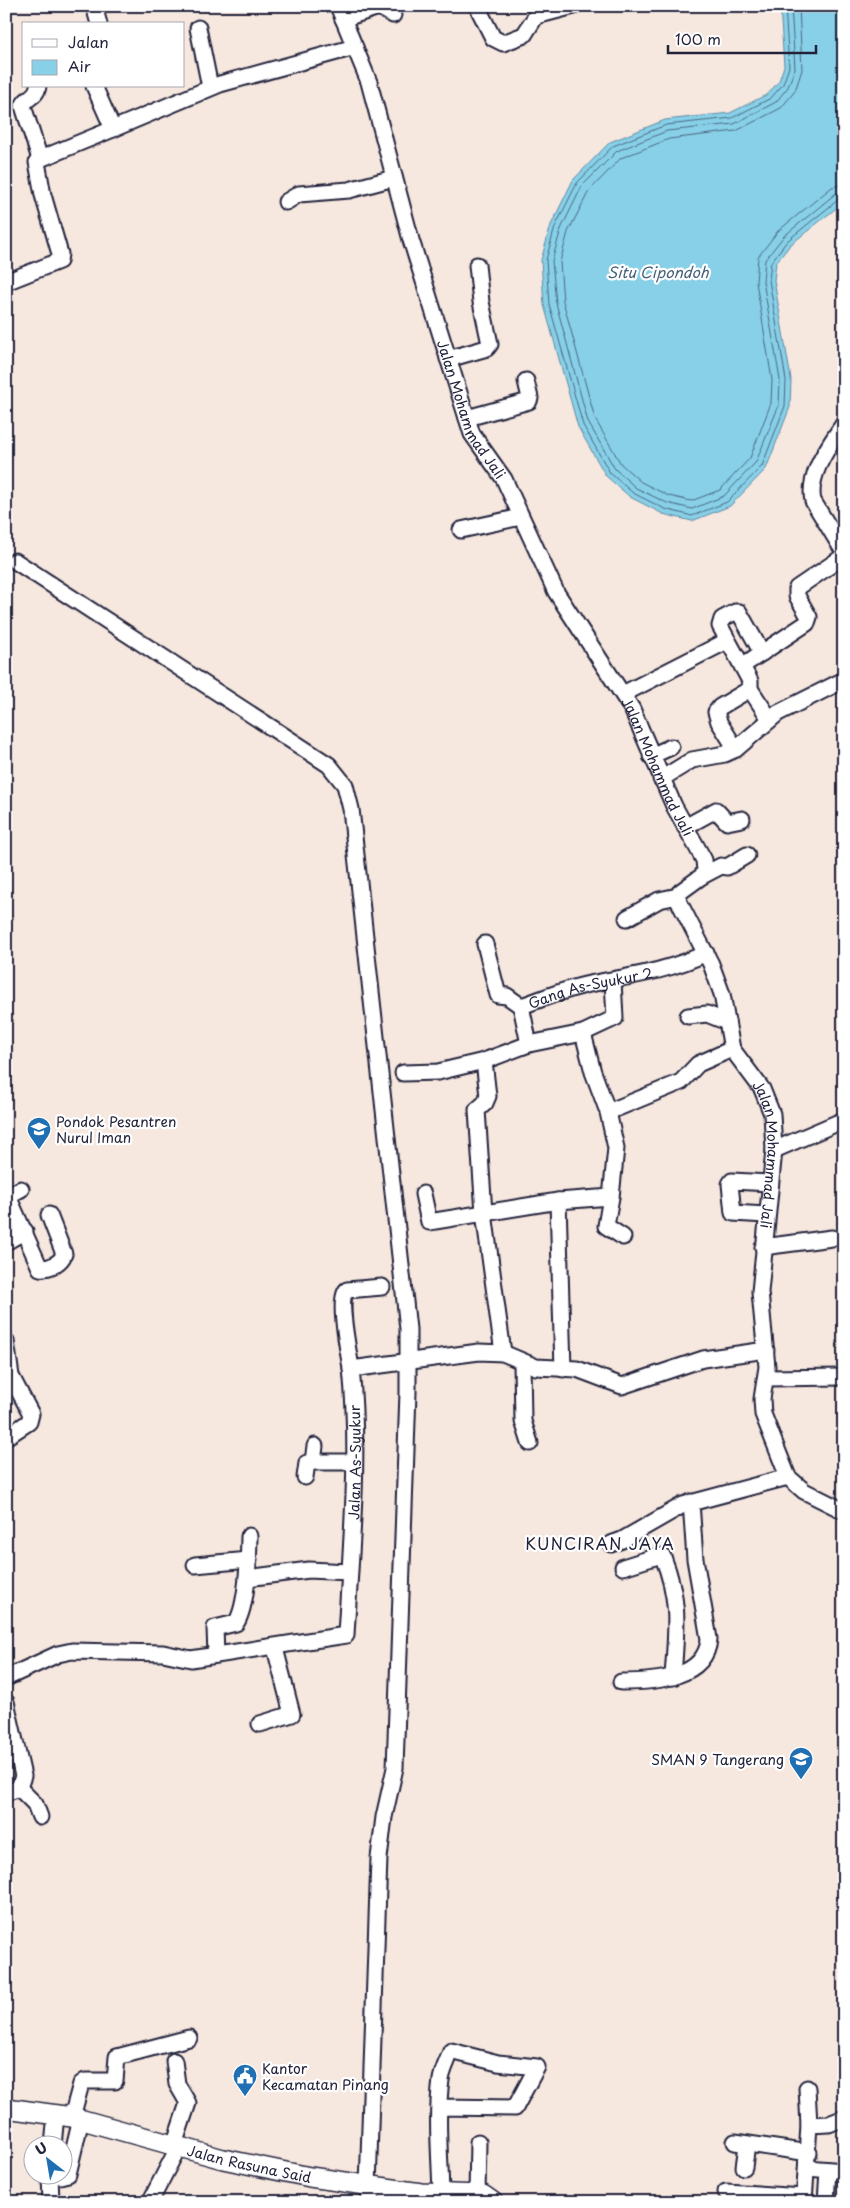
<svg xmlns="http://www.w3.org/2000/svg" width="850" height="2208" font-family="'Playpen Sans',sans-serif">
<style>
.water{fill:#87d0e8;stroke:#5f8aa3}
.lines{fill:none;stroke-linecap:round;stroke-linejoin:round}
.shore{stroke:#4a6880;stroke-width:1}
.minor-casing{stroke:#22223b;stroke-width:19}
.major-casing{stroke:#22223b;stroke-width:22}
.minor{stroke:#fff;stroke-width:15}
.major{stroke:#fff;stroke-width:19}
.labels{text-anchor:middle;dominant-baseline:central;stroke-width:4.5;stroke-linejoin:round;paint-order:stroke}
.street-label{font-size:14px;fill:#22223b;stroke:#fff}
.poi-label{font-size:14px;fill:#22223b;stroke:#fff;text-anchor:start}
.water-label{font-size:15px;font-style:italic;fill:#455f78;stroke:#fff}
.quarter-label{font-size:16px;letter-spacing:1px;fill:#22223b;stroke:#fff}
</style>
<rect width="100%" height="100%" fill="#f6e7df"/>
<filter id="ink" filterUnits="userSpaceOnUse"><feTurbulence type="fractalNoise" baseFrequency=".02" numOctaves="2"/><feDisplacementMap in="SourceGraphic" scale="10" xChannelSelector="R" yChannelSelector="G"/><feConvolveMatrix kernelMatrix="1 2 1 2 8 2 1 2 1" color-interpolation-filters="sRGB"/></filter>
<g filter="url(#ink)">
<path class="water" d="M780,6H844V202L790,245L776,263L774,280L791,379L790,407L766,469L730,506L692,521L663,514L630,497L606,476L578,427L544,305L541,260L551,225L573,180L610,142L665,120L730,113L768,94L779,81L784,66Z"/>
<g class="lines">
<g class="shore">
<path d="M785,6L789,67L783,84L771,98L732,118L666,125L613,146L577,183L555,227L546,260L549,304L583,425L610,473L633,493L665,509L692,516L727,502L762,466L785,406L786,380L769,280L771,262L787,241L839,199L844,198"/>
<path d="M791,6L795,68L788,87L776,102L734,124L667,131L617,151L582,186L561,229L552,261L556,303L588,422L615,469L636,488L667,503L692,509L724,496L756,462L779,405L780,380L763,281L765,260L783,237L835,194L844,192"/>
<path d="M799,6L802,70L795,91L781,108L736,131L669,139L621,158L589,191L568,232L560,262L563,301L595,419L621,464L641,482L669,496L691,501L720,490L750,458L771,403L772,380L756,282L758,257L778,231L832,187L844,184"/>
</g>
<defs>
<g id="minor">
<path d="M94,6L99,24"/>
<path id="s1" d="M338,6L369,82L411,240L472,434L504,479L556,592L632,709L674,806L704,860L705,871L702,876L680,892L678,900L711,964L722,994L732,1049L762,1089L772,1114L774,1150L760,1292L767,1367L762,1399L763,1414L788,1477L804,1491L844,1511"/>
<path d="M477,6L493,38L503,43L524,35L536,16L574,6"/>
<path d="M343,19L379,7L393,15"/>
<path d="M198,28L210,87"/>
<path d="M38,86C37,97 26,97 23,106L40,159"/>
<path d="M113,129L220,84L355,47"/>
<path d="M286,202L299,194L349,190L394,178"/>
<path d="M6,282L59,261L60,254L43,195L37,162L40,159L113,129L94,86"/>
<path d="M448,359L487,348L490,344L481,302L477,265"/>
<path d="M467,418L529,401L530,398L526,381"/>
<path d="M844,423C830,445 807,474 813,501L844,552"/>
<path d="M461,530L521,517"/>
<path d="M15,561L329,765L345,785L351,809L408,1329V1392L395,1768L384,1817L379,1858L368,2187L371,2202"/>
<path d="M742,666L720,626L722,619L735,612H739L762,653"/>
<path d="M750,689L770,719"/>
<path d="M623,694L727,641"/>
<path d="M736,749L719,722L716,712L720,707L750,689V681L742,666L807,623L809,617L797,596V588L844,556"/>
<path d="M651,756L671,747"/>
<path d="M661,779L692,760L725,754L736,749L778,713L844,680"/>
<path d="M685,827L716,810L727,822L742,819"/>
<path d="M702,876L721,866L727,867L747,855"/>
<path d="M627,918L659,900L678,896"/>
<path id="s2" d="M485,944L498,995L507,996L521,1006C545,998 570,987 595,983C632,976 672,970 706,953"/>
<path d="M521,1006L529,1044L583,1033"/>
<path d="M688,1016L707,1014L727,1022"/>
<path d="M484,1061L488,1096L485,1103L477,1110L484,1213L503,1353"/>
<path d="M403,1073L438,1072L484,1061L529,1044"/>
<path d="M608,1112L681,1082L698,1064L732,1049"/>
<path d="M774,1150L844,1120"/>
<path d="M423,1194L429,1222L558,1201"/>
<path d="M8,1196L40,1268C49,1269 61,1263 64,1254L49,1215"/>
<path d="M6,1197L21,1189"/>
<path d="M611,1197L606,1226L623,1237"/>
<path d="M766,1215L733,1213L730,1184L732,1181L770,1183"/>
<path d="M6,1242L25,1231"/>
<path d="M763,1247L832,1238"/>
<path d="M6,1341L11,1376L31,1414L29,1422L6,1437"/>
<path d="M522,1363L523,1421L530,1443"/>
<path d="M351,1369L479,1352L503,1353L536,1367L577,1369L622,1386L703,1359L766,1350"/>
<path d="M563,1369L558,1201L611,1197L616,1148L608,1112L593,1072L583,1033L615,1018L613,981"/>
<path d="M767,1378L844,1377"/>
<path d="M315,1446L313,1462H354"/>
<path d="M305,1477L307,1463L313,1462"/>
<path d="M611,1544L622,1540L683,1505L788,1477"/>
<path d="M195,1565L249,1560"/>
<path d="M623,1567L658,1556L663,1557C681,1603 676,1630 673,1677"/>
<path d="M247,1578L309,1570L349,1572"/>
<path d="M216,1655L215,1628L236,1623C247,1607 249,1557 249,1536"/>
<path id="s3" d="M6,1678L58,1654L72,1651L163,1653L191,1659L346,1635C351,1547 360,1456 351,1368C349,1354 337,1298 347,1290L382,1287"/>
<path d="M621,1682C653,1682 706,1679 709,1639L695,1559L691,1502"/>
<path d="M6,1702L23,1776L19,1788L6,1793"/>
<path d="M260,1724L292,1714L275,1648"/>
<path d="M19,1788L35,1804L40,1817"/>
<path d="M174,2061L177,2084L188,2103L174,2145"/>
<path d="M440,2107L515,2108L537,2067L498,2063L451,2051C448,2060 442,2071 441,2080C436,2117 440,2156 441,2193"/>
<path d="M72,2117L81,2084L85,2081H115L117,2057L189,2038"/>
<path d="M809,2125L829,2124L844,2118"/>
<path d="M735,2142L809,2153"/>
<path d="M53,2146L56,2114"/>
<path d="M744,2167L747,2145"/>
<path d="M807,2168L844,2171"/>
<path d="M50,2176L51,2202"/>
<path d="M60,2176L68,2174L81,2119"/>
<path d="M726,2192L804,2197"/>
<path d="M477,2195L478,2142"/>
<path d="M150,2202L179,2146"/>
<path d="M804,2202L809,2125L807,2088"/>
<path d="M826,2202L828,2170"/>
</g>
<g id="major">
<path id="s4" d="M6,2108L72,2117L223,2159L310,2177L421,2193L483,2195L493,2202"/>
</g>
</defs>
<use href="#minor" class="minor-casing"/>
<use href="#major" class="major-casing"/>
<use href="#minor" class="minor"/>
<use href="#major" class="major"/>
</g>
</g>
<defs>
<symbol id="school-pin" viewBox="-11 -11 22 30"><path d="M0 17L-7.5 6A9.5 9.5 0 1 1 7.5 6Z" fill="#1f6fb2" stroke="#fff"/><path d="M0-5L7-2L0 1L-7-2ZM-4 1L0 2.5L4 1V4Q0 6-4 4Z" fill="#fff"/></symbol>
<symbol id="civic-pin" viewBox="-11 -11 22 30"><path d="M0 17L-7.5 6A9.5 9.5 0 1 1 7.5 6Z" fill="#1f6fb2" stroke="#fff"/><path d="M-.6-6.5H3V-4.5H.6V-3L4-1V1h2V6H-6V1h2V-1L-.6-3ZM-1.2 2.5V6h2.4V2.5Z" fill="#fff"/></symbol>
</defs>
<g fill-rule="evenodd">
<use href="#school-pin" x="25" y="1115" width="28" height="38"/>
<use href="#school-pin" x="787" y="1745" width="28" height="38"/>
<use href="#civic-pin" x="231" y="2062" width="28" height="38"/>
</g>
<g class="labels">
<g class="street-label">
<text stroke="none"><textPath href="#s1" startOffset="426">Jalan Mohammad Jali</textPath></text>
<text stroke="none"><textPath href="#s1" startOffset="831">Jalan Mohammad Jali</textPath></text>
<text stroke="none"><textPath href="#s2" startOffset="151">Gang As-Syukur 2</textPath></text>
<text stroke="none"><textPath href="#s1" startOffset="1264">Jalan Mohammad Jali</textPath></text>
<text stroke="none"><textPath href="#s3" startOffset="521">Jalan As-Syukur</textPath></text>
<text stroke="none"><textPath href="#s4" startOffset="250">Jalan Rasuna Said</textPath></text>
</g>
<g class="poi-label">
<text x="56" y="1121">Pondok Pesantren<tspan x="56" dy="16">Nurul Iman</tspan></text>
<text x="784" y="1759" text-anchor="end">SMAN 9 Tangerang</text>
<text x="262" y="2068">Kantor<tspan x="262" dy="16">Kecamatan Pinang</tspan></text>
</g>
<g class="water-label">
<text x="658" y="271">Situ Cipondoh</text>
</g>
<g class="quarter-label">
<text x="600" y="1543">KUNCIRAN JAYA</text>
</g>
</g>
<rect width="850" height="2208" fill="none" stroke="#fff" stroke-width="25"/>
<rect x="12" y="12" width="825" height="2183" fill="none" stroke="#22223b" stroke-width="2" filter="url(#ink)"/>
<rect x="22" y="22" width="162" height="65" fill="#ffffff" stroke="#a7a7b1"/>
<rect x="32" y="39" width="25" height="8" fill="#ffffff" stroke="#a7a7b1"/>
<text x="68" y="48" font-size="15" fill="#22223b">Jalan</text>
<rect x="32" y="60" width="25" height="15" fill="#87d0e8" stroke="#a7a7b1"/>
<text x="68" y="72" font-size="15" fill="#22223b">Air</text>
<g transform="translate(48 2160) rotate(329)"><circle r="24" fill="#ffffff" stroke="#a7a7b1"/>
<path d="M0-4L9 19L0 12L-9 19Z" fill="#1f6fb2"/>
<text y="-8" font-size="14" font-weight="bold" text-anchor="middle" fill="#22223b">U</text>
</g>
<path d="M668 45v8h148v-8" fill="none" stroke="#22223b" stroke-width="2.5"/>
<text x="675" y="45" font-size="15" fill="#22223b" stroke="#ffffff" stroke-width="4" paint-order="stroke">100 m</text>
</svg>
